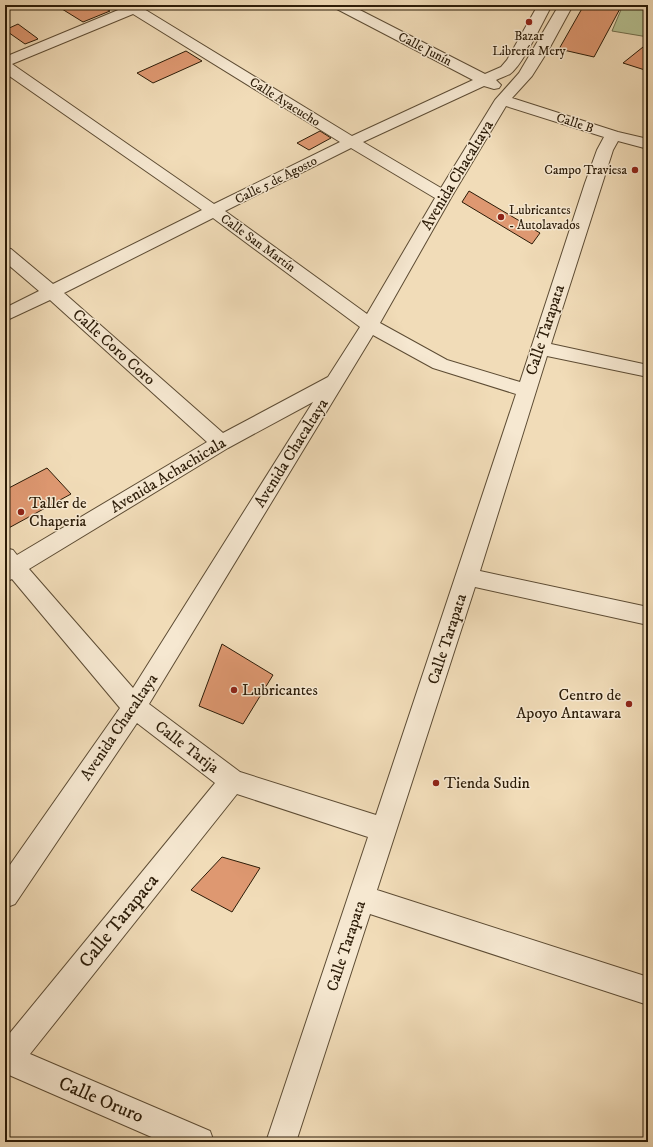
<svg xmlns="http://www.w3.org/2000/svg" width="653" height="1147" font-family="'IM FELL DW Pica',serif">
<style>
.green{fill:#b6c192;stroke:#716e4d}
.building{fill:#de9871;stroke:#2c1c08}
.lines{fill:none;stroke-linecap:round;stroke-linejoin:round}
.minor-casing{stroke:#5d4c34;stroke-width:2}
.minor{fill:#f6e8d1;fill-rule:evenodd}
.poi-dot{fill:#8f2418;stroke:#f6e8d1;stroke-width:1.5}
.labels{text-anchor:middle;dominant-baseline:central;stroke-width:3;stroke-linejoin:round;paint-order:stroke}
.far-poi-label{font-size:13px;fill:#2c1c08;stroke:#f6e8d1}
.far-street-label{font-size:13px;fill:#2c1c08;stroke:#f6e8d1}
.street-label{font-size:16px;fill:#2c1c08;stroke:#f6e8d1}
.poi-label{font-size:16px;fill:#2c1c08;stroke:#f6e8d1;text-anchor:start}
.near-street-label{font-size:19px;fill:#2c1c08;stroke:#f6e8d1}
</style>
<rect width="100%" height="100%" fill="#f1dcb8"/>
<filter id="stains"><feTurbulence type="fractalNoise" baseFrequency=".005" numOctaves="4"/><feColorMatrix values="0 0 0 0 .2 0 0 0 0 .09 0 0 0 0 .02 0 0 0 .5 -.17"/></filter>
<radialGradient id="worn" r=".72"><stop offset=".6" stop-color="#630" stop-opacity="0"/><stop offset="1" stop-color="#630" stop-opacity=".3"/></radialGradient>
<path class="green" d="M623,5H648V37L612,31Z"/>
<g class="building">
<path d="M74,5H99L110,11L83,22L62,9Z"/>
<path d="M584,5H622L594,57L559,49Z"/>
<path d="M18,24L37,38L38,39L25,44L5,30Z"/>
<path d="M648,43V71L623,63Z"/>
<path d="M186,51L202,61L153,83L137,73Z"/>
<path d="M320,131L331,138L309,150L297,143Z"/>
<path d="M469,191L540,233L532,244L462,202Z"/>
<path d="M47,468L71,494L5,530V490Z"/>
<path d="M222,644L273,675L243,724L199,706Z"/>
<path d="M222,857L260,868L232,912L191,890Z"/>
</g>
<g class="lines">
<defs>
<path id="minor" d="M120,5H150L144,9L352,136L473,80L335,8L333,5H350L485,74L501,67L507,60L538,5H552C543,21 523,65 510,74C506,76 500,78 496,80L501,85L499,88L494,89L484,86L363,142L441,188L495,100L519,73L559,5H573L549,49L532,76L512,98L618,132L648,139V149L618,141L613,150L551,344L648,365V377L547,356L480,571L648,607V625L475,587L377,890L648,977V1005L370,914L296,1142H266L368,837L237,794L30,1054L210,1131L214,1142H163L9,1075L5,1077V1039L215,783L137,723L15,904L5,908V872L120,708L12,579L5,582V548L13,550L17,555L207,442L50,300L5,321V308L39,291L5,262V248L11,249L53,284L202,210L5,73V57L123,8ZM133,14L340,142L214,204L12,64ZM506,106L604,137L597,150L585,183L520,382L447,360L380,323L452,196ZM351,148L435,198L367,314L225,211ZM213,218L360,327L328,377L223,433L64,293ZM373,335L433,368L516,394L376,815L240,772L149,704ZM313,402L133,688L29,569L228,448Z"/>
</defs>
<use href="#minor" class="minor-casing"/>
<use href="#minor" class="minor"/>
</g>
<g class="poi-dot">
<circle cx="529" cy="22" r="4"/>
<circle cx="635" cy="170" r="4"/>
<circle cx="501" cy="217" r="4"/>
<circle cx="21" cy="512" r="4"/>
<circle cx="234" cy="690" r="4"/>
<circle cx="629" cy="704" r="4"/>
<circle cx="436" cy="783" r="4"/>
</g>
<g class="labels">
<g class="far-poi-label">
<text x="529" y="36">Bazar<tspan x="529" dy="15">Librería Mery</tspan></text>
<text x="627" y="170" text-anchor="end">Campo Traviesa</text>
<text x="509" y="210" text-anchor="start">Lubricantes<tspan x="509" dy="15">- Autolavados</tspan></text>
</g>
<g class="far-street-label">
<text transform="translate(425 49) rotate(27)">Calle Junín</text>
<text transform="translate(285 102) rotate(32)">Calle Ayacucho</text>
<text transform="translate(575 123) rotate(18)">Calle B</text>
<text transform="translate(276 180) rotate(-27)">Calle 5 de Agosto</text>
<text transform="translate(258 243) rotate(36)">Calle San Martín</text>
</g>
<g class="street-label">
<text transform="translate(457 175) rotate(-59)">Avenida Chacaltaya</text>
<text transform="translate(545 330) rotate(-72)">Calle Tarapata</text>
<text transform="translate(114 347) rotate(42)">Calle Coro Coro</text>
<text transform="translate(291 453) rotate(-58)">Avenida Chacaltaya</text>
<text transform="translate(168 475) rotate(-31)">Avenida Achachicala</text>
<text transform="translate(447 639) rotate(-72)">Calle Tarapata</text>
<text transform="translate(119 727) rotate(-56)">Avenida Chacaltaya</text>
<text transform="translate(187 747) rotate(37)">Calle Tarija</text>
<text transform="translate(346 946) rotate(-72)">Calle Tarapata</text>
</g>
<g class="poi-label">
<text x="29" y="503">Taller de<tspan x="29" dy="18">Chaperia</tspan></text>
<text x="242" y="690">Lubricantes</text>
<text x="621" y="695" text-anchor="end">Centro de<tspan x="621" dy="18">Apoyo Antawara</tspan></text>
<text x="444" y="783">Tienda Sudin</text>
</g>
<g class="near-street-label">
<text transform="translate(119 921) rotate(-51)">Calle Tarapaca</text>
<text transform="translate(101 1100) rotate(23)">Calle Oruro</text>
</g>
</g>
<rect width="653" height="1147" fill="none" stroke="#f1dcb8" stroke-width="20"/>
<rect x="6" y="6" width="641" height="1135" fill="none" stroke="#2c1c08" stroke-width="2"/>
<rect x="10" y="10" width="633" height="1127" fill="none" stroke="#2c1c08"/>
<rect width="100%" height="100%" filter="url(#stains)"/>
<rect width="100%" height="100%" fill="url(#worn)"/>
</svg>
